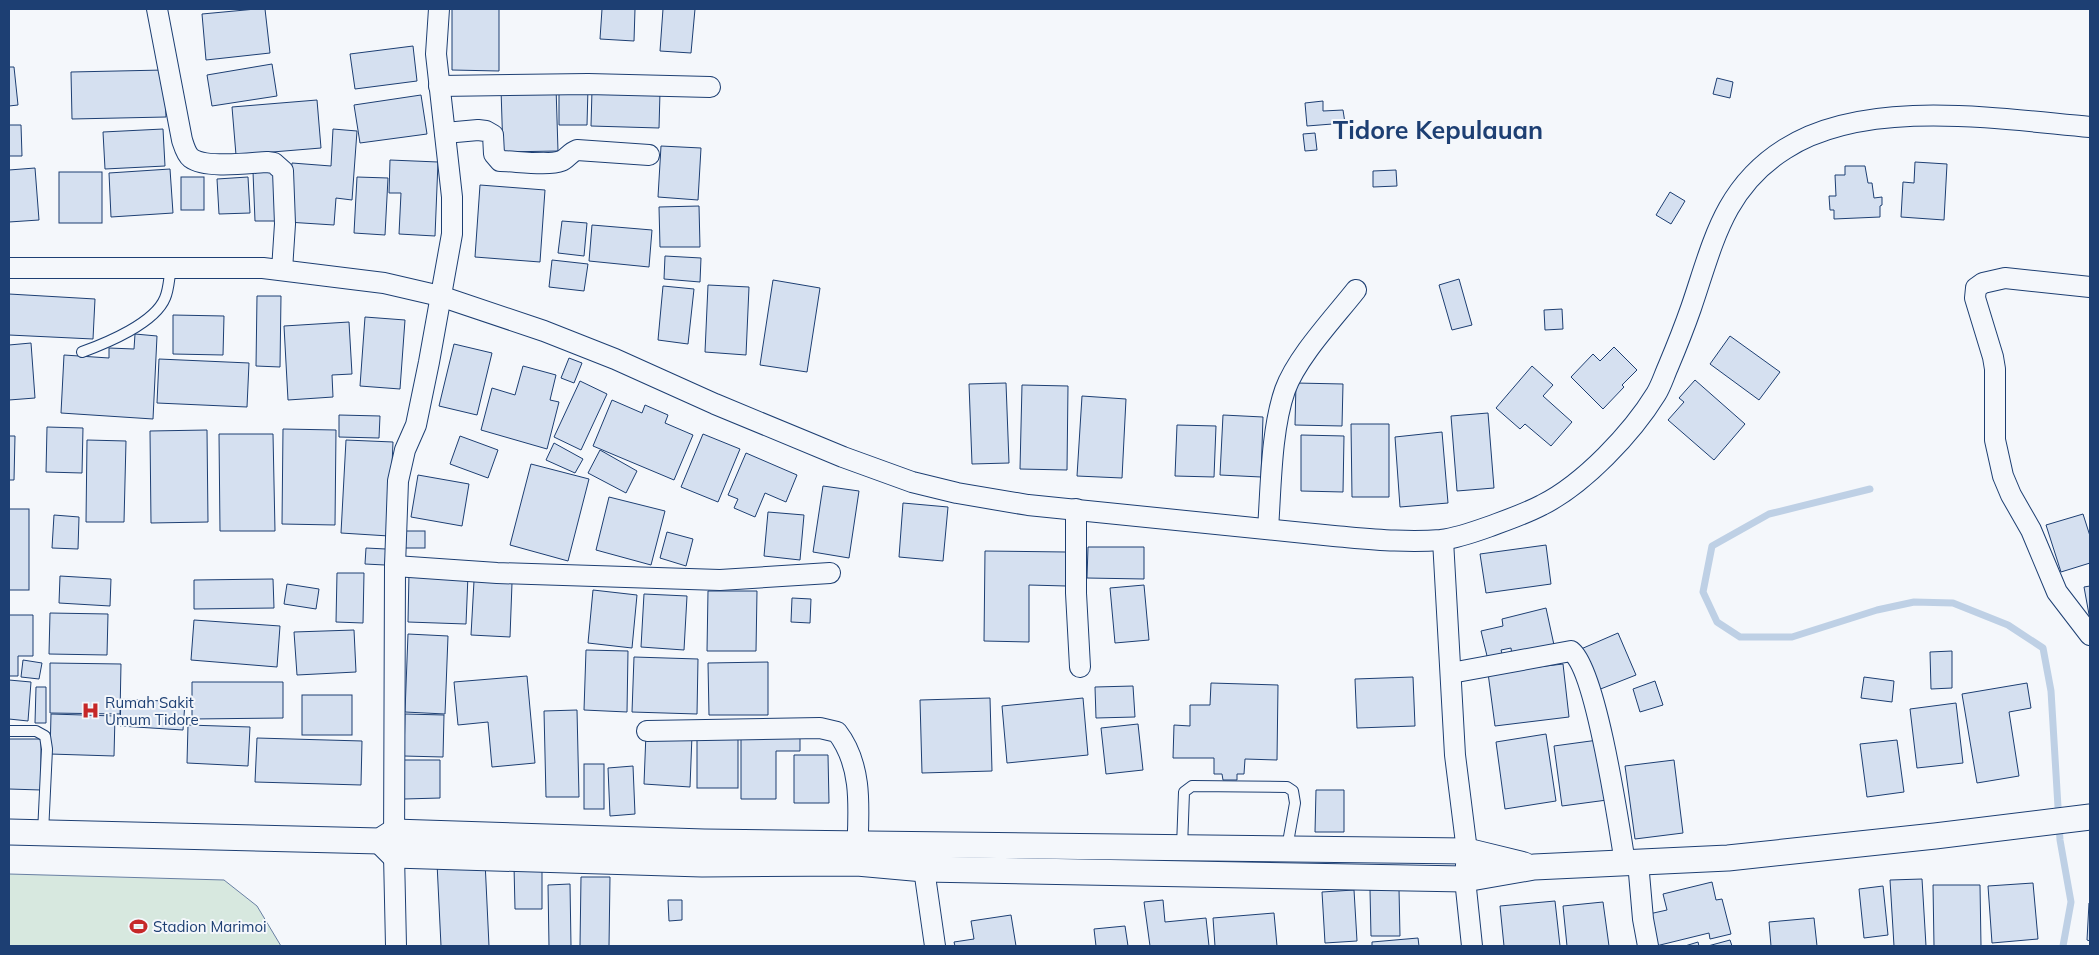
<svg xmlns="http://www.w3.org/2000/svg" width="2099" height="955" font-family="Mulish,sans-serif">
<style>
.green{fill:#d7e8df;stroke:#687fa3}
.lines{fill:none;stroke-linecap:round;stroke-linejoin:round}
.stream{stroke:#bed0e5;stroke-width:7}
.building{fill:#d5e0f0;stroke:#1d3f73}
.service-casing{stroke:#1d3f73;stroke-width:12}
.minor-casing{stroke:#1d3f73;stroke-width:22}
.tertiary-casing{stroke:#1d3f73;stroke-width:27}
.service{stroke:#f4f7fb;stroke-width:10}
.minor{stroke:#f4f7fb;stroke-width:20}
.tertiary{stroke:#f4f7fb;stroke-width:25}
.labels{text-anchor:middle;dominant-baseline:central;stroke-width:4;stroke-linejoin:round;paint-order:stroke}
.poi-label{font-size:15px;fill:#1d3f73;stroke:#f4f7fb;text-anchor:start}
.town-label{font-size:25px;font-weight:bold;fill:#1d3f73;stroke:#f4f7fb}
</style>
<rect width="100%" height="100%" fill="#f4f7fb"/>
<path class="green" d="M9,874L224,880L257,906L281,946H9Z"/>
<g class="lines">
<path class="stream" d="M1870,489L1769,514L1712,546L1703,592L1717,622L1740,637H1792L1877,610L1914,602L1953,603L2008,625L2043,648L2051,691L2060,840L2071,902L2063,946"/>
</g>
<g class="building">
<path d="M256,9H265L270,53L206,60L202,14Z"/>
<path d="M452,9H499V71L452,70Z"/>
<path d="M602,9H635L634,41L600,39Z"/>
<path d="M663,9H695L691,53L660,51Z"/>
<path d="M413,46L417,81L355,89L350,54Z"/>
<path d="M272,64L277,96L212,106L207,75Z"/>
<path d="M9,67H14L18,105L9,106Z"/>
<path d="M164,70L166,117L72,119L71,72Z"/>
<path d="M1717,78L1733,82L1730,98L1713,94Z"/>
<path d="M556,87L558,151L503,152L501,89Z"/>
<path d="M559,88H588L587,125H559Z"/>
<path d="M592,90L660,92L659,128L591,126Z"/>
<path d="M421,95L427,134L360,143L354,105Z"/>
<path d="M317,100L321,148L236,155L232,107Z"/>
<path d="M1323,101V111L1343,110L1345,123L1307,126L1305,103Z"/>
<path d="M9,125H21L22,156H9Z"/>
<path d="M163,129L165,166L105,169L103,132Z"/>
<path d="M333,129L357,131L352,200L336,198L334,225L287,222L292,163L331,166Z"/>
<path d="M1315,133L1317,150L1305,151L1303,134Z"/>
<path d="M661,146L701,148L698,200L658,197Z"/>
<path d="M390,160L438,162L435,236L399,234L401,193H389Z"/>
<path d="M1915,162L1947,164L1944,220L1901,217L1903,182L1914,183Z"/>
<path d="M1845,166H1865L1868,183H1872L1874,198L1882,197V205L1880,206V217L1834,219V210H1830L1829,196H1836L1835,175H1845Z"/>
<path d="M35,168L39,220L9,222V170Z"/>
<path d="M170,169L173,213L111,217L109,173Z"/>
<path d="M1396,170L1397,186L1373,187V171Z"/>
<path d="M276,171L277,221H255L253,172Z"/>
<rect x="59" y="172" width="43" height="51"/>
<rect x="181" y="177" width="23" height="33"/>
<path d="M248,177L250,213L219,214L217,179Z"/>
<path d="M357,177L388,178L385,235L354,233Z"/>
<path d="M480,185L545,190L540,262L475,257Z"/>
<path d="M1670,192L1685,201L1671,224L1656,215Z"/>
<path d="M699,206L700,247H660L659,207Z"/>
<path d="M562,221L587,223L584,256L558,253Z"/>
<path d="M592,225L652,230L649,267L589,261Z"/>
<path d="M665,256L701,258L700,282L664,279Z"/>
<path d="M552,260L588,264L584,291L549,287Z"/>
<path d="M1459,279L1472,325L1452,330L1439,285Z"/>
<path d="M773,280L820,288L807,372L760,365Z"/>
<path d="M708,285L749,287L746,355L705,352Z"/>
<path d="M663,286L694,289L688,344L658,340Z"/>
<path d="M9,294L95,299L93,339L9,335Z"/>
<path d="M257,296H281L280,367L256,366Z"/>
<path d="M1562,309L1563,329L1545,330L1544,310Z"/>
<path d="M173,315L224,316L223,355L173,354Z"/>
<path d="M365,317L405,320L400,389L360,386Z"/>
<path d="M349,322L352,374L332,375L333,397L288,400L284,326Z"/>
<path d="M135,334L157,336L153,419L61,413L64,355L109,358V348L134,349Z"/>
<path d="M1730,336L1780,372L1759,400L1710,364Z"/>
<path d="M31,343L35,398L9,400V345Z"/>
<path d="M454,344L492,353L477,415L439,406Z"/>
<path d="M1614,347L1637,370L1622,385L1624,387L1603,409L1571,377L1593,354L1600,361Z"/>
<path d="M569,358L582,363L574,383L561,378Z"/>
<path d="M159,359L249,363L247,407L157,403Z"/>
<path d="M523,366L556,375L550,400L559,402L547,449L481,430L492,388L515,395Z"/>
<path d="M1532,366L1553,385L1543,396L1572,422L1551,446L1525,424L1520,429L1496,408Z"/>
<path d="M1695,380L1745,424L1714,460L1668,420L1684,402L1679,398Z"/>
<path d="M580,381L607,394L581,450L554,437Z"/>
<path d="M1006,383L1009,463L972,464L969,384Z"/>
<path d="M1296,383L1343,384L1342,426L1295,425Z"/>
<path d="M1022,385L1068,386L1067,470L1020,469Z"/>
<path d="M1082,396L1126,399L1122,478L1077,476Z"/>
<path d="M612,400L642,413L645,405L668,415L665,423L693,435L674,480L593,446Z"/>
<path d="M1488,413L1494,488L1457,491L1451,416Z"/>
<path d="M339,415L380,416L379,438L339,437Z"/>
<path d="M1223,415L1263,417L1261,477L1220,475Z"/>
<path d="M1351,424H1389V497H1352Z"/>
<path d="M1177,425L1216,426L1214,477L1175,476Z"/>
<path d="M47,427L83,428L82,473L46,472Z"/>
<path d="M283,429L336,430L335,525L282,524Z"/>
<path d="M207,430L208,522L151,523L150,431Z"/>
<path d="M1442,432L1448,503L1400,507L1395,437Z"/>
<path d="M219,434H273L275,531H220Z"/>
<path d="M703,434L740,449L718,502L681,487Z"/>
<path d="M1301,435L1344,436L1343,492L1301,491Z"/>
<path d="M9,436H15L14,480H9Z"/>
<path d="M460,436L498,450L488,478L450,464Z"/>
<path d="M87,440L126,441L124,522H86Z"/>
<path d="M346,440L393,442L389,536L341,533Z"/>
<path d="M554,443L583,459L575,473L546,460Z"/>
<path d="M600,450L637,471L626,493L588,473Z"/>
<path d="M746,453L797,475L786,502L765,493L755,517L734,508L738,499L728,495Z"/>
<path d="M531,464L589,479L568,561L510,545Z"/>
<path d="M418,475L469,484L462,526L411,517Z"/>
<path d="M823,486L859,491L849,558L813,552Z"/>
<path d="M609,497L665,511L651,565L596,550Z"/>
<path d="M903,503L948,507L943,561L899,557Z"/>
<rect x="9" y="509" width="20" height="81"/>
<path d="M768,512L804,515L800,560L764,556Z"/>
<path d="M2083,514L2090,536V563L2061,572L2046,525Z"/>
<path d="M54,515L79,517L78,549L52,548Z"/>
<rect x="404" y="531" width="21" height="17"/>
<path d="M667,532L693,539L686,566L660,558Z"/>
<path d="M1546,545L1551,584L1486,593L1480,554Z"/>
<path d="M1088,547H1144V579L1087,578Z"/>
<path d="M366,548L386,549L385,565L365,564Z"/>
<path d="M985,551L1066,552V586L1029,585V642L984,641Z"/>
<path d="M337,573H364L363,623L336,622Z"/>
<path d="M409,573L468,575L466,624L408,622Z"/>
<path d="M60,576L111,579L110,606L59,603Z"/>
<path d="M273,579L274,608L194,609V580Z"/>
<path d="M474,581L512,583L510,637L471,635Z"/>
<path d="M287,584L319,589L316,609L284,604Z"/>
<path d="M1144,585L1149,640L1115,643L1110,588Z"/>
<path d="M2090,586V620L2084,587Z"/>
<path d="M593,590L637,595L632,648L588,643Z"/>
<path d="M708,591H757L756,651H707Z"/>
<path d="M644,594L687,596L684,650L641,647Z"/>
<path d="M792,598L811,599L810,623L791,622Z"/>
<path d="M1546,608L1554,645L1512,655L1511,648L1501,650L1503,657L1488,660L1481,631L1503,626L1502,619Z"/>
<path d="M50,613L108,614L107,655L49,654Z"/>
<path d="M9,615H33V656H18V676H9Z"/>
<path d="M194,620L280,626L277,667L191,660Z"/>
<path d="M354,630L356,672L297,675L294,632Z"/>
<path d="M1618,633L1636,675L1598,690L1581,649Z"/>
<path d="M408,634L448,636L445,714L405,712Z"/>
<path d="M586,650L628,651L627,712L584,710Z"/>
<path d="M1952,651V688L1931,689L1930,652Z"/>
<path d="M634,657L698,659L697,714L632,712Z"/>
<path d="M23,660L42,663L39,679L21,677Z"/>
<path d="M768,662V715H709L708,663Z"/>
<path d="M50,663L121,664L120,714L50,713Z"/>
<path d="M1563,664L1569,717L1495,726L1488,673Z"/>
<path d="M527,676L535,763L492,767L488,722L458,725L454,682Z"/>
<path d="M1413,677L1415,726L1357,728L1355,679Z"/>
<path d="M1864,677L1894,681L1892,702L1861,698Z"/>
<path d="M9,680L31,682L28,721L9,719Z"/>
<path d="M1655,681L1663,705L1640,712L1633,689Z"/>
<path d="M192,682H283V718L192,719Z"/>
<path d="M1211,683L1278,685L1277,760L1245,759L1244,774H1237V780H1223L1222,774H1214V758H1173L1174,725L1190,726V705H1210Z"/>
<path d="M2027,683L2031,708L2009,712L2019,776L1977,783L1962,694Z"/>
<path d="M1133,686L1135,717L1096,718L1095,687Z"/>
<path d="M36,687H46V723H35Z"/>
<rect x="302" y="695" width="50" height="40"/>
<path d="M990,698L992,771L922,773L920,700Z"/>
<path d="M1083,698L1088,755L1007,763L1002,706Z"/>
<path d="M121,699L185,702L183,730L120,726Z"/>
<path d="M1956,703L1963,763L1917,768L1910,709Z"/>
<path d="M577,710L579,797H546L544,711Z"/>
<path d="M51,714L115,716L114,756L50,754Z"/>
<path d="M405,714L444,715L443,757L404,756Z"/>
<path d="M1138,724L1143,770L1106,774L1101,728Z"/>
<path d="M188,725L250,727L248,766L187,763Z"/>
<path d="M800,731V751H776V799H741V732Z"/>
<path d="M646,733L692,735L690,787L644,784Z"/>
<path d="M1546,734L1556,801L1505,809L1496,742Z"/>
<rect x="697" y="735" width="41" height="53"/>
<path d="M257,738L362,741L361,785L255,782Z"/>
<path d="M9,739H41V790L9,789Z"/>
<path d="M1598,740L1607,800L1562,806L1554,746Z"/>
<path d="M1897,740L1904,792L1867,797L1860,744Z"/>
<path d="M794,755H828L829,803H794Z"/>
<path d="M403,760H440V798L404,799Z"/>
<path d="M1674,760L1683,833L1635,839L1625,766Z"/>
<rect x="584" y="764" width="20" height="45"/>
<path d="M633,766L635,814L610,816L608,768Z"/>
<path d="M1316,790H1344V832H1315Z"/>
<path d="M485,861L489,946H441L437,863Z"/>
<path d="M514,866H542V909H515Z"/>
<path d="M581,877H610L609,946H580Z"/>
<path d="M1922,879L1926,946H1894L1890,880Z"/>
<path d="M1712,882L1716,900L1722,899L1731,934L1710,939L1709,933L1656,946L1649,914L1667,910L1663,894Z"/>
<path d="M2033,883L2038,939L1992,943L1988,886Z"/>
<path d="M570,884L571,946H549L548,885Z"/>
<path d="M1933,885H1980L1981,946H1934Z"/>
<path d="M1883,886L1888,935L1864,938L1859,889Z"/>
<path d="M1399,889L1400,936H1371L1370,890Z"/>
<path d="M1354,890L1357,941L1325,943L1322,892Z"/>
<path d="M668,900H682V920L669,921Z"/>
<path d="M1163,900L1165,922L1206,918L1209,946H1150L1144,902Z"/>
<path d="M1555,901L1560,946H1504L1500,906Z"/>
<path d="M1603,902L1609,946H1567L1563,906Z"/>
<path d="M2089,903H2090V941L2087,940Z"/>
<path d="M1274,913L1277,946H1215L1213,918Z"/>
<path d="M1011,915L1016,946H955L954,942L974,939L971,921Z"/>
<path d="M1814,918L1817,946H1771L1769,922Z"/>
<path d="M1125,926L1128,946H1096L1094,929Z"/>
<path d="M1418,938L1419,946H1372V942Z"/>
<path d="M1730,940L1732,946H1708Z"/>
<path d="M1698,942L1699,946H1685Z"/>
</g>
<g class="lines">
<defs>
<g id="service">
<path d="M82,352C107,343 155,323 165,298C169,289 169,277 171,268"/>
<path d="M9,731H36L45,736L47,749L43,833"/>
<path d="M1182,847L1184,792L1192,786L1287,787L1293,791L1295,803L1287,848"/>
</g>
<g id="minor">
<path d="M157,9L182,140C184,146 186,154 191,158C206,169 249,163 267,162L274,163L283,171L285,224L282,270"/>
<path d="M439,86L588,84L710,87"/>
<path d="M445,133L478,130L486,131L493,135L494,154L500,161C514,161 549,166 561,161C567,159 569,153 577,150L649,155"/>
<path d="M9,268H263L384,283L440,296L544,331L615,359L715,404L843,457L912,482L957,493L1028,505L1334,536C1370,539 1406,543 1441,540C1457,538 1474,532 1488,527C1507,520 1525,514 1542,505C1584,484 1632,433 1656,394C1661,386 1664,376 1668,367C1676,348 1684,328 1691,308C1713,244 1723,188 1785,149C1866,97 1999,119 2090,127"/>
<path d="M2090,287L2005,278L1983,283L1976,288L1975,298L1993,357L1995,369V440L2003,476L2011,495L2031,530L2057,592L2090,635"/>
<path d="M1076,509V593L1080,667"/>
<path d="M1268,529C1271,487 1271,430 1285,390C1297,357 1334,318 1356,290"/>
<path d="M1443,540L1455,755L1467,851L1465,879L1472,946"/>
<path d="M395,566L497,573L720,580L830,573"/>
<path d="M1451,673L1571,651C1596,669 1619,826 1625,863"/>
<path d="M647,731L820,728L837,732C865,768 858,816 857,859"/>
<path d="M1638,862L1643,919L1648,946"/>
<path d="M924,869L935,946"/>
<path d="M396,946L394,855L395,566L398,481L405,450L416,425L429,362L452,234V197L436,54L439,9"/>
</g>
<g id="tertiary">
<path d="M9,832L380,841L394,832L704,842L1467,851L1524,865"/>
<path d="M380,841L394,855L702,864L857,863L924,869L1465,879L1534,867L1728,858L1935,836L2090,817"/>
</g>
</defs>
<use href="#service" class="service-casing"/>
<use href="#minor" class="minor-casing"/>
<use href="#tertiary" class="tertiary-casing"/>
<use href="#service" class="service"/>
<use href="#minor" class="minor"/>
<use href="#tertiary" class="tertiary"/>
</g>
<defs>
<symbol id="hospital-bare" viewBox="-9 -9 18 18"><path d="M-5-5h3v3.5h4V-5h3V5h-3V1.5h-4V5h-3Z" fill="#c62828" stroke="#f4f7fb" stroke-width="2.5" paint-order="stroke"/></symbol>
<symbol id="stadium-bare" viewBox="-9 -9 18 18"><path d="M0-5a6.5 5 0 1 0 0 10a6.5 5 0 1 0 0-10ZM-3.5-1.8h7v3.6h-7Z" fill="#c62828" stroke="#f4f7fb" stroke-width="2.5" paint-order="stroke"/></symbol>
</defs>
<g fill-rule="evenodd">
<use href="#hospital-bare" x="78" y="698" width="25" height="25"/>
<use href="#stadium-bare" x="126" y="914" width="25" height="25"/>
</g>
<g class="labels">
<g class="poi-label">
<text x="105" y="702">Rumah Sakit<tspan x="105" dy="17">Umum Tidore</tspan></text>
<text x="153" y="926">Stadion Marimoi</text>
</g>
<g class="town-label">
<text x="1438" y="129">Tidore Kepulauan</text>
</g>
</g>
<rect width="2099" height="955" fill="none" stroke="#1d3f73" stroke-width="20"/>
</svg>
